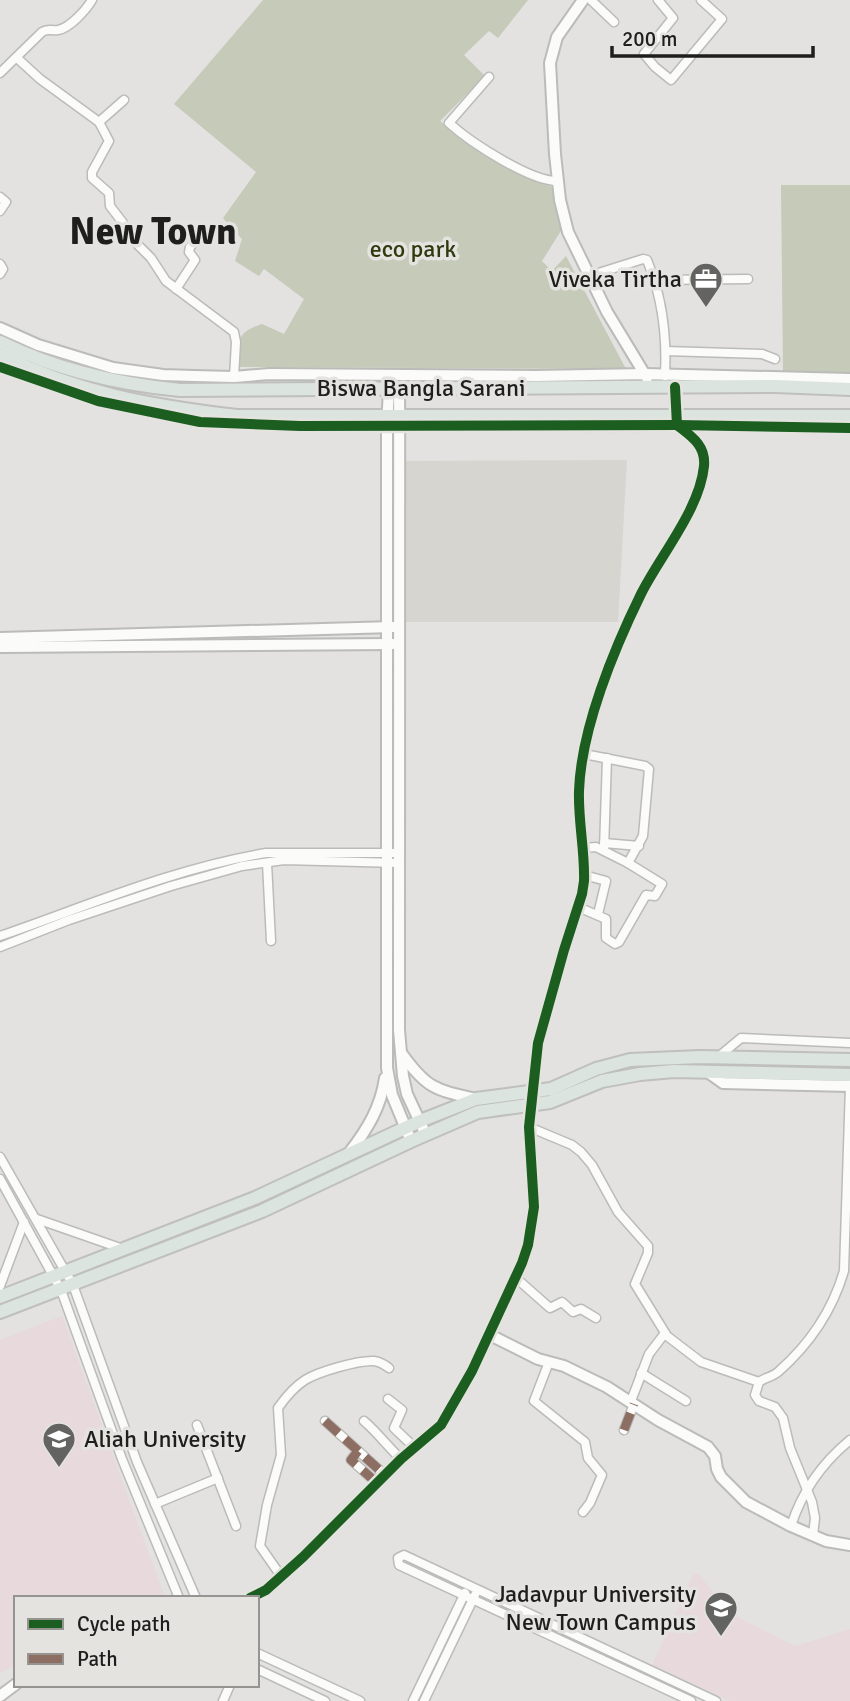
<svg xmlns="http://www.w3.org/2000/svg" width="850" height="1701" font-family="Signika,sans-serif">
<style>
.built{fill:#d7d5cf}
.education{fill:#e7d9dc}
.green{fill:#c5cab9}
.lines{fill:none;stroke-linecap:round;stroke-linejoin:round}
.street-casing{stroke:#bbbbba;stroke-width:11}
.secondary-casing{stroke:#bbbbba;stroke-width:14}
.primary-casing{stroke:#bfbfbe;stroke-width:16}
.street{stroke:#fbfbfa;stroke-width:8}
.secondary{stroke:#fbfbfa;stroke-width:10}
.primary{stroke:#dce4df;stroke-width:12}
.quiet{stroke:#8d6e63;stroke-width:9;stroke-dasharray:18 9;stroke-linecap:butt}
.cycleway-casing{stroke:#e4e3df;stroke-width:15}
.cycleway{stroke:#1b5e20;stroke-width:10}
.labels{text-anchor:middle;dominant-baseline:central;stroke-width:7;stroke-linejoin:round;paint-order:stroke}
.park-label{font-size:24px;fill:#2e390d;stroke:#e4e3df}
.poi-label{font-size:24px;fill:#1e1e1c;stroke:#e4e3df;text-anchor:end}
.street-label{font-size:24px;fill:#1e1e1c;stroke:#e4e3df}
.town-label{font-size:38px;font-weight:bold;fill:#1e1e1c;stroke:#e4e3df}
</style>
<rect width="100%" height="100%" fill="#e3e2e0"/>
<path class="built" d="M627,460L618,622H401V461Z"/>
<g class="education">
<path d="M62,1316L165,1598H16V1664L0,1673V1340Z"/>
<path d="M694,1573L699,1575L731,1614L795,1646L850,1629V1701H730L652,1665Z"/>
</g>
<g class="green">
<path d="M263,0H528L498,38L489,31L464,55L485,76L440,121C464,140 489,154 515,168C529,176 540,184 555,188L564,226L542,261L552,271L566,256L626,369L238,367C237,343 236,332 262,324L284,334L304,299L264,269L259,276L235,261L242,239L223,218L256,172L174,104Z"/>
<path d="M781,185H850V375L783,372Z"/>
</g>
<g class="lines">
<defs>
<g id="street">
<path d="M591,0L614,22"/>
<path d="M658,0L673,18L644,54L655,67L671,80L722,19L701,0"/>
<path d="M17,58L40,79L99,122L109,141L92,172V178L109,193L110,206L123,223L126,233L151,258L166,281L234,332L236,342L234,377"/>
<path d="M0,73L42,32C48,28 51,31 58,30C70,28 86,10 92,0"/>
<path d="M489,77L449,123C470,142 531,182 558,181"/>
<path d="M99,122L124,100"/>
<path d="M0,197L6,202L0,211"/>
<path d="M0,264L3,269L0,274"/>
<path d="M589,276L643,259L647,260C662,296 667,337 665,376"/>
<path d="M654,280L748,279"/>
<path d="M176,289L195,260L189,252L190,247L207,229"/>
<path d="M666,351L762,354L775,359"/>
<path d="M604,843L639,846"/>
<path d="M583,848L596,847L628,863L643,836L649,769L645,766L584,754"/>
<path d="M604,850L607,758"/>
<path d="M267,863L271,941"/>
<path d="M584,875L606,881L598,914"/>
<path d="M578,907L606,919V938L615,944L619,942L646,895L655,896L662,884L628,863"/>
<path d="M0,936C87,906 175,868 266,853H399"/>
<path d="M0,947L69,920L171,886L242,866L284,860L399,863"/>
<path d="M717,1058L741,1038L850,1043"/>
<path d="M529,1127L572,1145L581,1152L592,1165L618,1212L648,1246V1253L635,1284L667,1336L701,1362L759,1382"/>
<path d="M0,1157L73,1285L137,1462L196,1598"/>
<path d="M0,1179L61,1290L122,1459L179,1598"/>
<path d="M37,1219L123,1249"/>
<path d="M516,1278L550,1308L562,1302L573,1312L581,1309L596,1318"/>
<path d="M0,1286L24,1222"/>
<path d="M549,1362L534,1401L585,1442L588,1458L602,1475L590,1503L583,1512"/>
<path d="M641,1373L686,1401"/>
<path d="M388,1399L402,1410L394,1428L415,1448"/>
<path d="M631,1401L649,1354L665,1333"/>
<path d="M325,1421L385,1475"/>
<path d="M364,1421C378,1433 387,1446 401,1459"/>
<path d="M197,1425L236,1526"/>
<path d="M624,1430L634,1404"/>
<path d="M358,1451L351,1460L377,1483"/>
<path d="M155,1504L218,1478"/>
<path d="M791,1526C802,1491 822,1463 850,1440"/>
<path d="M813,1535L815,1518L812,1502L790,1448L783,1418L775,1407L759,1401L755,1395L759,1382C764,1378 772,1377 778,1372C810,1344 832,1312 844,1271L850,1086"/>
<path d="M281,1576L260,1546L267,1505L281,1455L278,1408C285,1398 294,1387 305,1380C318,1372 358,1360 374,1361C380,1362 384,1364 389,1368"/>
<path d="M257,1653L360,1701"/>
<path d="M257,1669L325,1701"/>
<path d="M223,1701L230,1685"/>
<path d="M413,1701L465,1593"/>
<path d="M424,1701L475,1595"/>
<path d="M691,1701L399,1565L398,1558L404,1555L716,1701"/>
</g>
<g id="secondary">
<path d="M583,0L557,37L550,63L555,154L560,200L568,232L607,312L647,378"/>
<path d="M0,328L38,345L113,368L163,375L194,376L234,377L269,374L536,376L645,374L850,379"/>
<path d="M0,367L98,401L200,422L300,426L677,425L850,428"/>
<path d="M389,390L387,426V1068L392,1095L411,1141"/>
<path d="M399,390C401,603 399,816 399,1030L403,1076L407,1094L426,1135"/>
<path d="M0,638L393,627"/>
<path d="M0,647L393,644"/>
<path d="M402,1054C427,1089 436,1090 476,1099"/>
<path d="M709,1073L723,1083L850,1086"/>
<path d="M349,1153C367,1130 381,1107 385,1078"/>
<path d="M490,1335L538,1359L564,1366L607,1387L658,1420L708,1447L715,1456L717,1469L721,1477L746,1502L791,1526L826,1541L850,1545"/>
<path d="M250,1598L266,1590L303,1557L401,1459L441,1425L472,1371L522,1263L528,1245L534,1207L529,1127L538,1043L564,950L582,894L584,881C585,851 578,821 579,791C581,729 614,649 641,594C660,556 700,509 704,466C706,445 691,436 677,425L675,387"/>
<path d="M0,1696L16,1684"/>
</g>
<g id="primary">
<path d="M0,342C57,370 117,384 180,390L775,386L850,389"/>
<path d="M0,355C78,393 152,406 237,416H850"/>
<path d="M0,1297L255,1198L420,1121L476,1099L551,1089L596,1069L630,1060L700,1057L850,1060"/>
<path d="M0,1312L262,1211L411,1141L478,1112L550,1102L602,1081L640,1074L674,1071L850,1075"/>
</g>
</defs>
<use href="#street" class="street-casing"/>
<use href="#secondary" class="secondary-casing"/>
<use href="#primary" class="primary-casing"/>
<use href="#street" class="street"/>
<use href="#secondary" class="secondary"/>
<use href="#primary" class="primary"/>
<g class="quiet">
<path d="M325,1421L385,1475"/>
<path d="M624,1430L634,1404"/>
<path d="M358,1451L351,1460L377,1483"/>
</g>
<defs>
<g id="cycleway">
<path d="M0,367L98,401L200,422L300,426L677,425L850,428"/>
<path d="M250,1598L266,1590L303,1557L401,1459L441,1425L472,1371L522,1263L528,1245L534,1207L529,1127L538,1043L564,950L582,894L584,881C585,851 578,821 579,791C581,729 614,649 641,594C660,556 700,509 704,466C706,445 691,436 677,425L675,387"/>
</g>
</defs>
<use href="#cycleway" class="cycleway-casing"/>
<use href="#cycleway" class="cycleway"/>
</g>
<defs>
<symbol id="office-pin" viewBox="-11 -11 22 30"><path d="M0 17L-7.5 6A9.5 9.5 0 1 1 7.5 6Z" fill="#636361" stroke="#e4e3df"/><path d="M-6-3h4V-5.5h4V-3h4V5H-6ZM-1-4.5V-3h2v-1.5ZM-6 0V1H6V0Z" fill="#fff"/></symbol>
<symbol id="university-pin" viewBox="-11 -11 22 30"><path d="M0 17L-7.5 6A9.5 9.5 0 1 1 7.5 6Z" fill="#636361" stroke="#e4e3df"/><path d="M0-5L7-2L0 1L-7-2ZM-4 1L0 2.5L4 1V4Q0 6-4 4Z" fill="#fff"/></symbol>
</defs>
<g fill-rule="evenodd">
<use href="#office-pin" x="687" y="260" width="38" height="52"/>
<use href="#university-pin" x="40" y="1420" width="38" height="52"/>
<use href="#university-pin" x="702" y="1589" width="38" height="52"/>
</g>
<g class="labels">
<g class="park-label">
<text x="413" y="249">eco park</text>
</g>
<g class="poi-label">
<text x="682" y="279">Viveka Tirtha</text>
<text x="84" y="1439" text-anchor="start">Aliah University</text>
<text x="696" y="1594">Jadavpur University<tspan x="696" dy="28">New Town Campus</tspan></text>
</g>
<g class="street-label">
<text x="421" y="388">Biswa Bangla Sarani</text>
</g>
<g class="town-label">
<text x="153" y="231">New Town</text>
</g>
</g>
<rect x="14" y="1596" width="245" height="91" fill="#e4e3df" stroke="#959491" stroke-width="2"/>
<rect x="28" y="1619" width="35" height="10" fill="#1b5e20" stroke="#959491" stroke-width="2"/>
<text x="77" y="1631" font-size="21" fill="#1e1e1c">Cycle path</text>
<rect x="28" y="1654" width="35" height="10" fill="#8d6e63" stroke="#959491" stroke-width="2"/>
<text x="77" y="1666" font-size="21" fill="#1e1e1c">Path</text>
<path d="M612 46v10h201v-10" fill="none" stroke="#1e1e1c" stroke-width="3.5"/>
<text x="622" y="46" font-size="21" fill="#1e1e1c" stroke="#e4e3df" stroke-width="5" paint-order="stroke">200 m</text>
</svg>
